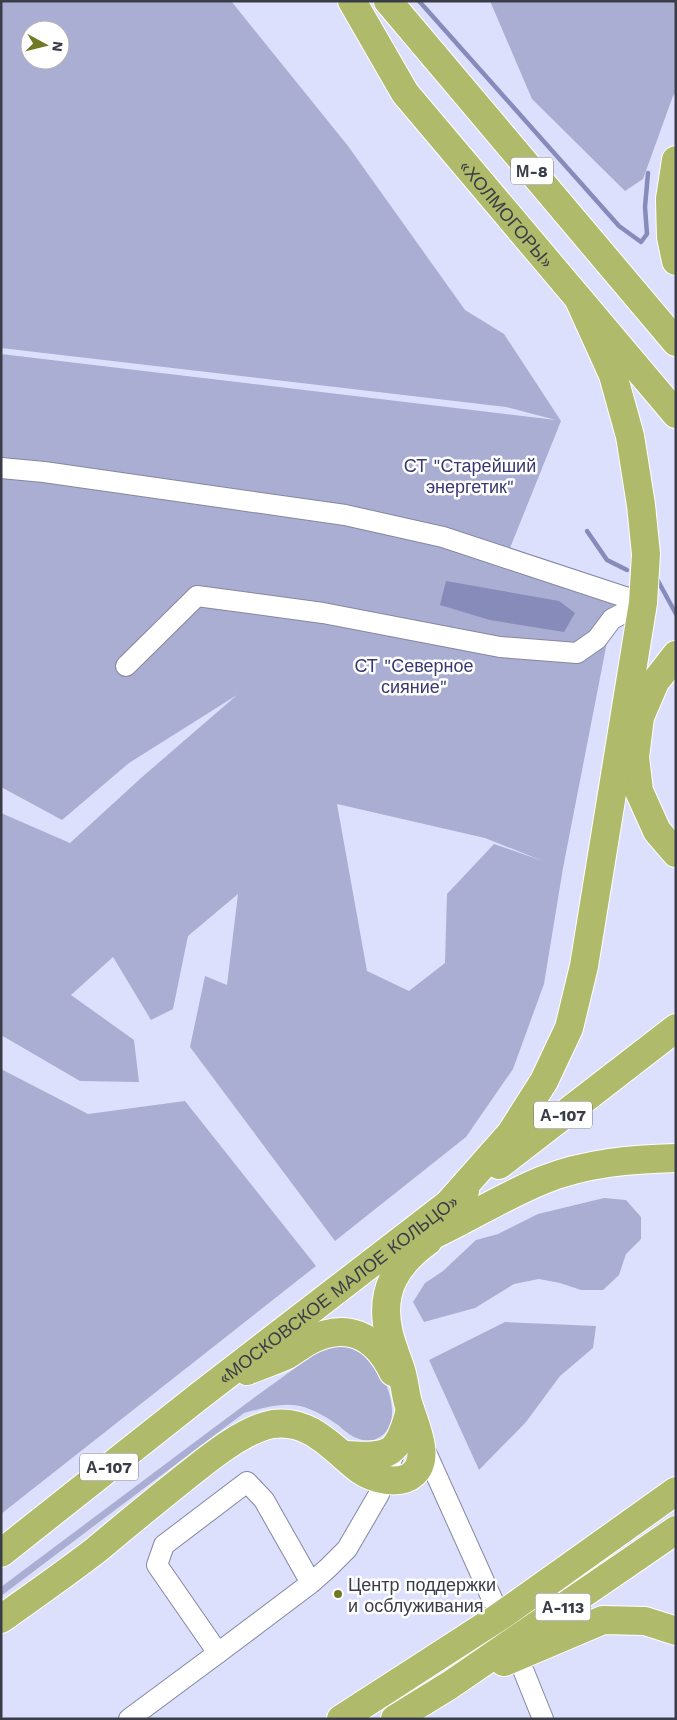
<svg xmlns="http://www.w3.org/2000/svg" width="677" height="1720" font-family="'Work Sans',sans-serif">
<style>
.green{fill:#aaaed2;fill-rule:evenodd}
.water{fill:#868bba}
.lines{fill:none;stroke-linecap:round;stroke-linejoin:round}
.stream{stroke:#868bba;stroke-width:4.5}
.minor-casing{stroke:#8487a1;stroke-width:22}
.highway-casing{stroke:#fff;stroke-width:30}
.minor{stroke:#fff;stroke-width:20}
.highway{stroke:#afba6a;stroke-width:28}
.poi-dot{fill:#707924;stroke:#fff;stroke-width:2}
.labels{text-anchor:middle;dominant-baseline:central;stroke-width:5;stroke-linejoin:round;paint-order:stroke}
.shield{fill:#fff;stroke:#75767e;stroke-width:1}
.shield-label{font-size:16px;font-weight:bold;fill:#3a3c47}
.street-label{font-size:18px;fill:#3a3c47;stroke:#fff}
.park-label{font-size:18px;fill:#373874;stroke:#fff}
.poi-label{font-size:18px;fill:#3a3c47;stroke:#fff;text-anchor:start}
</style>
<rect width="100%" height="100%" fill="#dde0fd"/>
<g class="green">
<path d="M1,1H231L348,146L465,310L504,334L561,421L506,558L615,601L563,868L544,984L513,1069L466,1137L335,1241L190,1047L205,976L227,985L238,894L188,936L173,1009L151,1020L113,957L71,995L134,1040L139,1082L80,1081L1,1035V813L70,843L141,778L237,695L129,763L62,820L1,787V354L556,420L506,407L1,348ZM30,30H60V60H30ZM337,804L485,838L543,861L494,844L447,894L445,963L409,991L367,971Z"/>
<path d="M490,1H676V92L673,96L643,179L625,191L532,99Z"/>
<path d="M1,1069L88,1114L185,1101L316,1266L1,1514Z"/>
<path d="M604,1198L626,1200L641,1217V1239L626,1254L619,1275L603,1290H581L560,1283L539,1279L514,1284L475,1308L424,1322L413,1302L425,1283L443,1271L476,1240L498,1234L538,1214Z"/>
<path d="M505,1322L596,1326L593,1348L560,1376L526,1422L479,1470L429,1360Z"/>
<path d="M340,1345C354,1348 366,1354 375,1365C390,1384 404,1427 376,1439C369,1442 360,1440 354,1437C348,1434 343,1429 338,1425C328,1418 316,1411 304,1407C283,1401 264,1408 244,1413L1,1596V1587L251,1400L320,1350Z"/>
</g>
<path class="water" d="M446,581L559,601L575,613L564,632L490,620L440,605Z"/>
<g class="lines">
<g class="stream">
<path d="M419,1L619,226L641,242L647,234L645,207L648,173"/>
<path d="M587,531L607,560L627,570"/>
<path d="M657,579L676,614"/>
</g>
<defs>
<g id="minor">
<path d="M1,468L44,472L345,515L443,537L643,603"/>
<path d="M126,666L197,596L323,613L500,647L577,653L597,639L612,619L643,603"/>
<path d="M311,1583L264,1500L247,1482L164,1545L157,1565L218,1653L311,1583L328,1568L347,1549L379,1494L397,1445L420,1439L493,1601"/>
<path d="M524,1672L543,1719"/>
<path d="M129,1719L218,1653"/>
</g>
<g id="highway">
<path id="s1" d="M352,1L405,93L676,414"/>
<path d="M388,1L676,342"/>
<path d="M676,160L670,199L671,237L676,261"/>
<path d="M676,655L655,682L640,717L635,757L639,791L657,831L676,853"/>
<path d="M499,1165L676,1028"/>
<path d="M450,1202L511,1133L544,1081L569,1028L584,966L643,603L646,554L641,505L630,436L613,375L579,300"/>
<path d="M416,1243C460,1224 499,1198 543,1180C585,1163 632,1159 676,1158"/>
<path d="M247,1371C260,1365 275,1361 287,1355C294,1351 300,1346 307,1342C345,1321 375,1334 393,1372"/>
<path d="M345,1455C391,1458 398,1455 410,1410"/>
<path id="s2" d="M1,1553L198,1397L465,1191"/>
<path d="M1,1619C33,1596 65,1574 96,1550C120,1530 144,1510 169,1490C196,1469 239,1430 273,1424C311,1419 333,1449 360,1470C373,1479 400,1486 413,1474C433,1457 412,1420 407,1399C405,1390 404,1380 401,1370C397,1358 392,1346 389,1334C379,1292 395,1265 428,1241"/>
<path d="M504,1662L603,1620L645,1621L676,1631"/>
<path d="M341,1719L502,1615L676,1491"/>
<path d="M395,1719L450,1685L676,1530"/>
</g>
</defs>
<use href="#minor" class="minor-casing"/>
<use href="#highway" class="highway-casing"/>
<use href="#minor" class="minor"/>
<use href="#highway" class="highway"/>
</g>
<circle class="poi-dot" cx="338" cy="1594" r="5"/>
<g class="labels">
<g class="shield">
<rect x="511" y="157.5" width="42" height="27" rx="4"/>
<rect x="534" y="1101.5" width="58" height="27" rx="4"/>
<rect x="80" y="1453.5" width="58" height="27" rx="4"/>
<rect x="535.5" y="1593.5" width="55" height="27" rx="4"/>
</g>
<g class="shield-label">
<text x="532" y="171">М-8</text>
<text x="563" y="1115">А-107</text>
<text x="109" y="1467">А-107</text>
<text x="563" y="1607">А-113</text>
</g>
<g class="street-label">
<text stroke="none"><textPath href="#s1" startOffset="264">«ХОЛМОГОРЫ»</textPath></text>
<text stroke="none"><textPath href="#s2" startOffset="428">«МОСКОВСКОЕ МАЛОЕ КОЛЬЦО»</textPath></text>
</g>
<g class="park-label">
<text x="470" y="465">СТ "Старейший<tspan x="470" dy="21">энергетик"</tspan></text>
<text x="414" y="665">СТ "Северное<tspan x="414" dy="21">сияние"</tspan></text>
</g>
<g class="poi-label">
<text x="348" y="1584">Центр поддержки<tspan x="348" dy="21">и осблуживания</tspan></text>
</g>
</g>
<rect width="677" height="1720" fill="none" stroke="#3a3c47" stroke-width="5"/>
<g transform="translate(45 45) rotate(97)"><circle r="24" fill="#ffffff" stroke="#b0b1b5"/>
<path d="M0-4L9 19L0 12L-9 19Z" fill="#707924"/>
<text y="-8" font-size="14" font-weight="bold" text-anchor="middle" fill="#3a3c47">N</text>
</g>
</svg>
